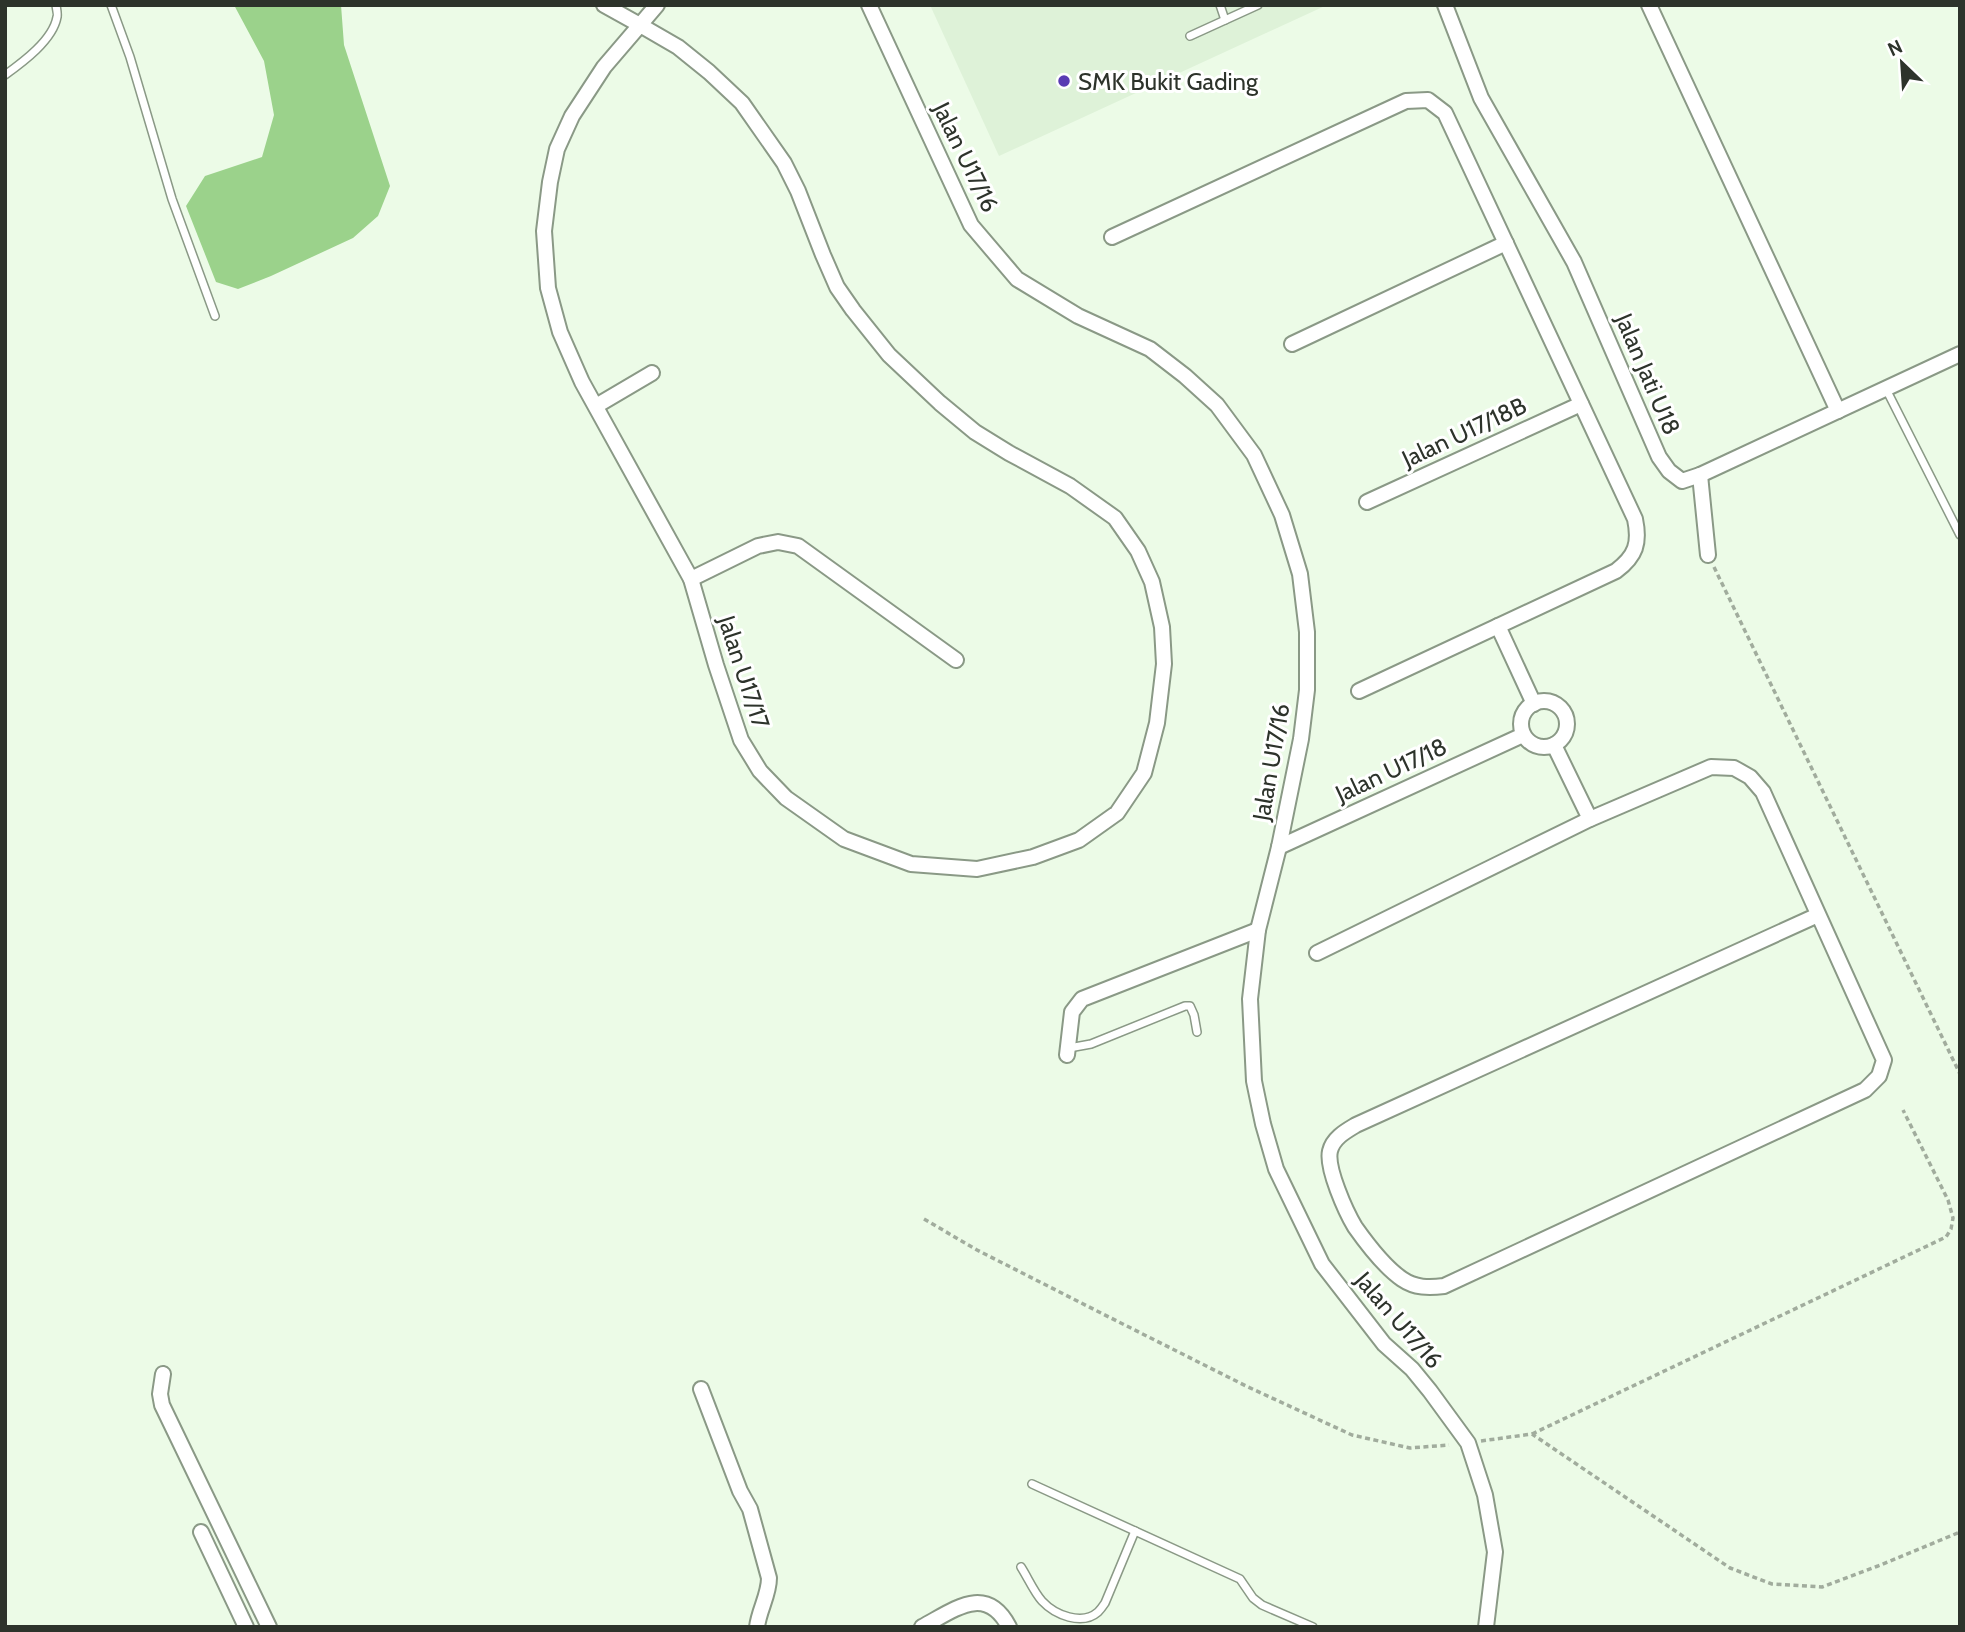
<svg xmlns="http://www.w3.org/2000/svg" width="1965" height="1632" font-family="Cabin,sans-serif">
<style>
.built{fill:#def2d8}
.water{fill:#9bd28b}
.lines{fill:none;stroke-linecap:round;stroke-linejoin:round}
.lane-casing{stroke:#8a9986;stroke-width:10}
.street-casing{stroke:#8a9986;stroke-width:18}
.path{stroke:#a1ac9d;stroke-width:3.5;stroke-dasharray:5 3.5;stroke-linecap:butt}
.lane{stroke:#fff;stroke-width:7}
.street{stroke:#fff;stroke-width:14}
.poi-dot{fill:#593bb3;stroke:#fff;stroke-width:2.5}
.labels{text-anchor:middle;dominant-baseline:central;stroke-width:6;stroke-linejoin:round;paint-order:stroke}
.poi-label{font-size:24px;fill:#2d332b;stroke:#fff;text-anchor:start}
.street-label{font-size:24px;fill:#2d332b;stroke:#fff}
</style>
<rect width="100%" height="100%" fill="#ecfbe7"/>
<path class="built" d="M930,5H1327L999,156Z"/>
<path class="water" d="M234,5H341L344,45L390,186L378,216L353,238L271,276L238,289L216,282L186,206L205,176L262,157L274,115L264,61Z"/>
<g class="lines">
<defs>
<g id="lane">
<path d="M111,5L130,57L172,199L215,316"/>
<path d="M1220,5L1225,20"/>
<path d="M1190,36L1258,5"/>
<path d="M5,75C23,62 53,40 57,17C58,15 56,6 56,5"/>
<path d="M1886,389L1960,535"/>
<path d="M1069,1048L1091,1044L1185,1006H1190L1194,1015L1197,1032"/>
<path d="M1032,1484L1240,1579L1253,1598L1262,1605L1313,1627"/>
<path d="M1021,1567C1028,1578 1034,1592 1042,1601C1055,1615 1082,1626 1098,1612C1101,1609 1103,1606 1105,1603L1135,1531"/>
</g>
<g id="street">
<path d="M604,5L640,25L678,47L709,72L742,103L784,163L798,191L823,255L837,287L853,310L889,355L940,403L975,432L1009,453L1070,486L1115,518L1138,551L1152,582L1162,627L1164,664L1157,723L1144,773L1117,813L1079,840L1033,857L977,869L911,864L844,839L786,798L760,771L741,740L716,665L691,579L582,382L560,332L548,288L544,231L550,182L557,149L572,116L604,67L640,25L657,5"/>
<path d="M869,5L971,225L1017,279L1078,316L1150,349L1185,376L1217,405L1254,455L1282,515L1300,574L1307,632V690L1301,739L1279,847L1258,930L1250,999L1254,1081L1263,1124L1276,1169L1322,1264L1384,1344L1412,1369L1430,1391L1468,1443L1485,1495L1495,1552L1486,1627"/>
<path d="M1445,5L1481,98L1574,262L1659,457L1669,471L1682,481L1700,475L1960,354"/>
<path d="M1649,5L1838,411"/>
<path d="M1112,237L1406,101L1428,100L1445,113L1635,519C1640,543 1636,556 1616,571L1359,691"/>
<path d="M1292,344L1506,243"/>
<path d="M596,406L652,373"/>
<path d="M1700,475L1708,555"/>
<path d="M1367,502L1581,404"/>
<path d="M691,579L758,546L778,542L798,546L956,660"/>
<path d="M1498,626L1534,704"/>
<circle cx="1544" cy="724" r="23"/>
<path d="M1554,745L1590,819"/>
<path d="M1279,847L1523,735"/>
<path d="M1317,953L1590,819L1711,767L1734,768L1750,777L1763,792L1884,1060L1879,1076L1865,1090L1444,1286C1429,1288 1415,1288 1402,1279C1386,1268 1367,1244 1355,1227C1346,1212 1326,1168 1330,1151C1333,1138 1346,1131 1356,1125L1818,915"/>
<path d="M1067,1055L1072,1012L1082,999L1258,930"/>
<path d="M163,1374L160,1394L162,1405L269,1627"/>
<path d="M701,1389L740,1491L750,1509L769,1578C769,1595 759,1610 757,1627"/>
<path d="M201,1532L246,1627"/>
<path d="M922,1627C954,1610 986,1583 1009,1627"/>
</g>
</defs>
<use href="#lane" class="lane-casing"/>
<use href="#street" class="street-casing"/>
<g class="path">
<path d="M1714,567L1960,1074"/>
<path d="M924,1219L977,1250L1099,1312L1246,1386L1352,1435L1410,1448L1449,1445"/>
<path d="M1532,1434L1946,1237L1951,1229L1953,1218L1948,1200L1903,1110"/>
<path d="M1481,1441L1532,1434L1730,1568L1772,1584L1822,1587L1878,1566L1960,1532"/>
</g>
<use href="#lane" class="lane"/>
<use href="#street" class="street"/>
</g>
<circle class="poi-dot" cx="1064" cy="81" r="7"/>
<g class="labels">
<g class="poi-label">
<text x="1078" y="81">SMK Bukit Gading</text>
</g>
<g class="street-label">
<text transform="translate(966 157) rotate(64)">Jalan U17/16</text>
<text transform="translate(1648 374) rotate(67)">Jalan Jati U18</text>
<text transform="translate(1464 432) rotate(-25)">Jalan U17/18B</text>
<text transform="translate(744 672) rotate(72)">Jalan U17/17</text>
<text transform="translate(1271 762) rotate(-80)">Jalan U17/16</text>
<text transform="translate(1391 770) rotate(-25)">Jalan U17/18</text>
<text transform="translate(1399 1320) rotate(49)">Jalan U17/16</text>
</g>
</g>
<rect width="1965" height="1632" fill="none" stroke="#2d332b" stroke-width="14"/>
<g transform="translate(1902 63) rotate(335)" stroke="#ffffff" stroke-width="5" paint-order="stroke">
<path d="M0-5L12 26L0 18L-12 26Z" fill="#2d332b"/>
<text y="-10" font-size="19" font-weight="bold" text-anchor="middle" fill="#2d332b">N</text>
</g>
</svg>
